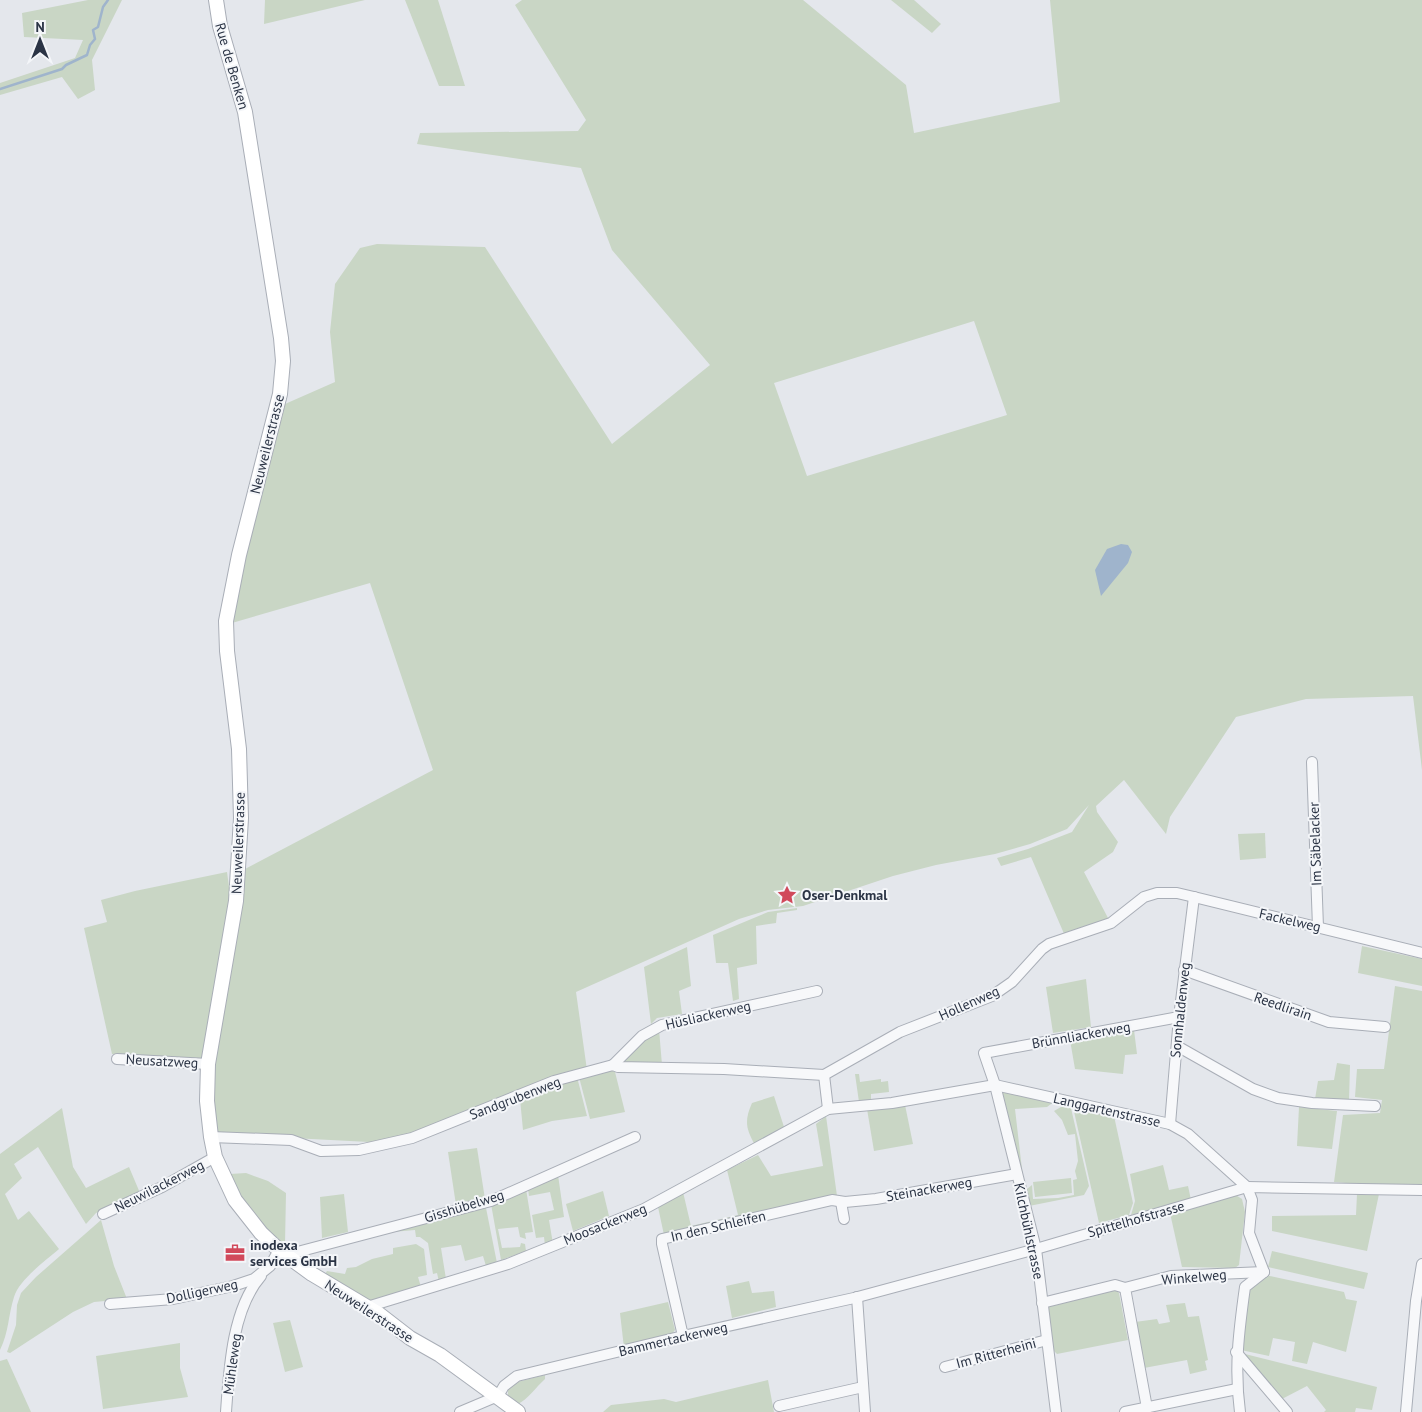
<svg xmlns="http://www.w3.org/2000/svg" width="1422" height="1412" font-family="'PT Sans',sans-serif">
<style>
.green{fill:#c9d6c5;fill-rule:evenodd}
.water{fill:#9fb4cc}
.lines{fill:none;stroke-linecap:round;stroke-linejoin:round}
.stream{stroke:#9fb4cc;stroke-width:2.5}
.street-casing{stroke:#a9aeb7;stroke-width:12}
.secondary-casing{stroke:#a9aeb7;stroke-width:16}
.street{stroke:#f7f8fa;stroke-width:10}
.secondary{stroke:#fff;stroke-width:14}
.labels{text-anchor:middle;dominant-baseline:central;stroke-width:4;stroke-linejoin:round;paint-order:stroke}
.street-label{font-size:14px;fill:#2b3445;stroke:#f4f6f9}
.poi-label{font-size:14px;font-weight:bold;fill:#2b3445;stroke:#f4f6f9;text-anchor:start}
</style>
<rect width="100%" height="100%" fill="#e4e7ec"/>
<g class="green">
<path d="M88,0H122L92,60L95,90L78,99L62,77L0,95V83L75,58L83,40L24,37L22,13Z"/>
<path d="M265,0H365L264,24Z"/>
<path d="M405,0H438L465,86H439Z"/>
<path d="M522,0H803L906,85L914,133L1060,102L1050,0H1422V770L1413,696L1306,699L1236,717L1170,817L1166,834L1124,780L1096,806L1097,812L1118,842L1113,852L1084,872L1108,918L1101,923L1065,936L1031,857L1001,866L997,858L1028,849L1072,832L1089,805L1067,829L1030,844L995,854L936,865L893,876L803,906L768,910L739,919L576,992L587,1070L388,1143L216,1134L213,1069L233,958L243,870L433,770L370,583L232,623L255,514L285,404L335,382L330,332L335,284L360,248L377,244L485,247L612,444L710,365L612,250L581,168L417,144L420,133L578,131L586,120L515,5ZM974,321L1007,415L807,476L774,383Z"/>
<path d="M891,0H914L941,24L932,33Z"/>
<path d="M1265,833L1266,858L1240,860L1238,834Z"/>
<path d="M227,872L231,901L208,1048L200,1061L112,1054L84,928L107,922L101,900L135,891Z"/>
<path d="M797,908V910L777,913L776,923L756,926L757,964L737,968L739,999L733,1001L728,963H716L713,935L768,912Z"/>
<path d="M1362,946L1422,959V986L1358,973Z"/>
<path d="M687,947L691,986L679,991L682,1014L657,1018L651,1024L644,967Z"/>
<path d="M1086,979L1091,1027L1053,1033L1046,987Z"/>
<path d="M1395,986L1422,991V1189L1334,1182L1343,1115L1380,1113L1382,1100L1355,1097L1357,1069H1384Z"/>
<path d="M659,1029L662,1065L622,1062L642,1037Z"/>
<path d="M1134,1030L1137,1054L1125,1055L1123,1074L1075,1069L1070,1040Z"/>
<path d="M1337,1063L1350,1065L1349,1101L1315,1099L1318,1081L1334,1080Z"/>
<path d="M607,1068L615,1072L625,1112L590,1119L579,1077Z"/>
<path d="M855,1074H859L860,1082L881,1079V1082L888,1081L889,1092L871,1094V1100L859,1102Z"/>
<path d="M577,1077L587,1116L552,1121L523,1130L520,1099Z"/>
<path d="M1004,1091L1055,1101L1047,1107L1015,1109L1023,1178L1027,1189L1032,1185L1033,1199L1058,1198L1074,1195L1073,1180L1077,1179L1075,1171L1078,1161L1075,1134L1068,1135L1062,1120L1054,1111L1061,1107L1064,1103L1070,1104L1089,1186L1084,1195L1029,1206L1001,1095Z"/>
<path d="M774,1096L785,1130L755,1145C746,1129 744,1121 752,1103Z"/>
<path d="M905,1105L913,1144L874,1151L867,1109Z"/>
<path d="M1073,1107L1114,1116L1133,1203L1129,1215L1099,1223Z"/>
<path d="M1299,1107L1337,1111L1332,1149L1297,1146Z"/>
<path d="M62,1108L73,1167L86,1188L129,1167L140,1193L96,1213L86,1224L38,1147L14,1164L22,1178L5,1194L18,1220L29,1211L59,1249C45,1261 19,1280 14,1297C8,1316 9,1332 0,1350V1154Z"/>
<path d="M826,1116L837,1196L664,1235L658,1207L683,1192L691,1226L738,1215L727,1170L758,1155L771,1176L823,1166L816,1124Z"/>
<path d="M477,1148L485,1199L456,1205L448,1152Z"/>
<path d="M1163,1165L1169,1190L1188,1186L1191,1200L1131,1215L1135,1201L1130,1174Z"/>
<path d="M246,1173L268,1181L286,1193L285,1244C282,1243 279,1243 277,1242C262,1234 233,1190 230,1174Z"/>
<path d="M558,1175L564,1217L549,1220L553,1244L545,1246L544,1237L536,1238L532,1215L554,1210L550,1192L529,1196L528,1189Z"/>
<path d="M1071,1178L1072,1193L1035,1197L1033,1182Z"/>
<path d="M526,1189L533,1232L525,1233L526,1239L520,1237L518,1227L498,1229L502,1248L520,1247L521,1243L525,1244L526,1251L501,1260L491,1204Z"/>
<path d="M603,1191L609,1216L573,1231L566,1204Z"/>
<path d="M344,1194L348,1232L322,1238L320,1197Z"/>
<path d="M1234,1194L1242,1199L1245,1212L1239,1265L1235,1268L1182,1267L1170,1213Z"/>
<path d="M1357,1194H1379L1367,1251L1272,1231V1216L1356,1215Z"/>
<path d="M484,1206L486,1208L497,1263L486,1266L483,1256L465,1261L461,1245L441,1248L446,1279L439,1282L437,1273L433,1274L428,1243L420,1237H416L415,1230L392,1232Z"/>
<path d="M101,1220L114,1266L127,1299L94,1302L73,1312L10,1353L7,1352L16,1325L17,1305L21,1293L36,1277Z"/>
<path d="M416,1244L424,1249L427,1275L418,1277L421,1287L376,1301L366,1300L325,1274L327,1271L345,1274L347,1268L356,1267L372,1259L393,1254V1248Z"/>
<path d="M1272,1251L1368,1273L1364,1289L1268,1267Z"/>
<path d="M1251,1272L1344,1292L1346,1299L1357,1301L1346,1352L1313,1342L1307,1364L1292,1361L1295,1342L1273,1338L1269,1356L1241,1350Z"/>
<path d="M749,1281L752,1293L774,1291L776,1307L732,1318L726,1286Z"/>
<path d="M1115,1289L1119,1293L1128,1340L1057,1354L1053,1350L1047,1309L1049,1304Z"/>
<path d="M668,1302L675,1330L670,1337L624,1348L620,1313Z"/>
<path d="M1185,1303L1188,1317L1199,1316L1208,1360L1205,1361L1207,1370L1190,1374L1187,1360L1144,1368L1135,1322L1157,1319L1159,1324L1170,1322L1166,1305Z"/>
<path d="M290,1320L303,1367L285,1372L273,1323Z"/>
<path d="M180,1343V1368L188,1397L103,1409L96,1356Z"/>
<path d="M1245,1354L1377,1387L1372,1410L1356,1408L1355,1412H1324L1326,1410L1307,1386L1280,1400L1249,1364Z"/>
<path d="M7,1359L31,1412H0V1361Z"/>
<path d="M545,1375V1379C537,1386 527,1400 518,1404L508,1396V1390L517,1382Z"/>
<path d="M768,1380L774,1412H603L611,1405L664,1399L676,1402Z"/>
</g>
<path class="water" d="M1121,544L1128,545L1132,552L1128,563L1101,596L1095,570L1107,549Z"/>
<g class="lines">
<path class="stream" d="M0,89L62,69L66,65L87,55L90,45L95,39L93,30L98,27L103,7L108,0"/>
<defs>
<g id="street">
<path d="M1312,762L1318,927"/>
<path d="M1184,970L1329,1022L1385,1027"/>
<path d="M1177,1046L1253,1089L1278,1098L1312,1103L1375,1106"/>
<path d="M117,1059L208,1064"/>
<path d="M613,1065L642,1036L662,1025L817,991"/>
<path d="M824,1075L900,1032L992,996L1012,982L1042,949L1049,944L1111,923L1144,897L1157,893H1177L1194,897L1422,953"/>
<path d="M824,1075L828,1109"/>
<path d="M1170,1124L1179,1017L1194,897"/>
<path d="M211,1137L291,1140L321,1151L359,1150L412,1138L554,1081L613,1065L618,1067L724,1069L824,1075"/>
<path d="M841,1202L844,1219"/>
<path d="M103,1214L162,1187L215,1157"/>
<path d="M286,1255L491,1201L635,1137"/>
<path d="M857,1297L865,1412"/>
<path d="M1042,1303L1115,1285L1125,1288"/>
<path d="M110,1304L173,1299L233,1286L254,1279L270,1266L279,1250"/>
<path d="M367,1307L508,1264L644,1209L828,1109L892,1103L995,1085L1170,1124L1188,1134L1247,1187L1252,1200L1249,1233L1264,1272L1245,1287C1239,1330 1234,1368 1240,1412"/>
<path d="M683,1336L662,1244V1239L832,1200L845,1202L876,1199L1017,1174"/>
<path d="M1236,1352L1287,1412"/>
<path d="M945,1367L1047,1340"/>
<path d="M779,1406L863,1387"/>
<path d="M1147,1408L1125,1288L1171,1276L1264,1272"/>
<path d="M226,1412C229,1370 232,1309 261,1276"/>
<path d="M460,1412L498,1396L504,1386L517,1376L683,1336L854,1298L1036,1249L1247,1187L1422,1190"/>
<path d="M1056,1412L1036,1249L995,1085L984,1053L1179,1017"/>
<path d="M1125,1412L1237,1389"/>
<path d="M1406,1412L1416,1301L1422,1264"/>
</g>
<path id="secondary" d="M216,0L220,26L245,112L281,338L283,361L280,394L239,555L226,621L227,651L239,749L241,818L236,901L208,1064L207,1101L211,1137L215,1157L235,1200L261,1233L279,1250L312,1274L379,1314L410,1338L440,1355L518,1412"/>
</defs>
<use href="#street" class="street-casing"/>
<use href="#secondary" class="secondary-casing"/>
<use href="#street" class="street"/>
<use href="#secondary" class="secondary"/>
</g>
<defs>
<symbol id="sight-bare" viewBox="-9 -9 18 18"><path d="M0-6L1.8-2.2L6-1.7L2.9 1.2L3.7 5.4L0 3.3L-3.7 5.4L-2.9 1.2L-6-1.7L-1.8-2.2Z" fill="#d1495b" stroke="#f4f6f9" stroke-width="2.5" paint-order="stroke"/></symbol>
<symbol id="office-bare" viewBox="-9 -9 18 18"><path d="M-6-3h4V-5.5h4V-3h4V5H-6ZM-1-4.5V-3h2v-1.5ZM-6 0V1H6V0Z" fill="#d1495b" stroke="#f4f6f9" stroke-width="2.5" paint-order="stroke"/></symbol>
</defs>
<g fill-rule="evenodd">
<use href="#sight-bare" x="773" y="881" width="28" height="28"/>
<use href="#office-bare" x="221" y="1239" width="28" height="28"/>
</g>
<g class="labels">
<g class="street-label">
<text transform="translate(232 66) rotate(74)">Rue de Benken</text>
<text transform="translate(267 444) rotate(-76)">Neuweilerstrasse</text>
<text transform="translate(238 843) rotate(-88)">Neuweilerstrasse</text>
<text transform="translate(1315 844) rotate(-92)">Im Säbelacker</text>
<text transform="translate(1290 920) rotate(13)">Fackelweg</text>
<text transform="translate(969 1003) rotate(-24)">Hollenweg</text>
<text transform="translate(1283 1006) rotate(19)">Reedlirain</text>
<text transform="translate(1180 1010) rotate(-84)">Sonnhaldenweg</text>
<text transform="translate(708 1015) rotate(-13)">Hüsliackerweg</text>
<text transform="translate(1081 1035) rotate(-10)">Brünnliackerweg</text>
<text transform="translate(162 1061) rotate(3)">Neusatzweg</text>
<text transform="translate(515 1098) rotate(-21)">Sandgrubenweg</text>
<text transform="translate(1107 1110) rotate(13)">Langgartenstrasse</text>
<text transform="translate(159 1186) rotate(-27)">Neuwilackerweg</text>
<text transform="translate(929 1189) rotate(-10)">Steinackerweg</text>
<text transform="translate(464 1206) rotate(-17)">Gisshübelweg</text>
<text transform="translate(1136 1219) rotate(-16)">Spittelhofstrasse</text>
<text transform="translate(605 1224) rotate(-22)">Moosackerweg</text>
<text transform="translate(718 1226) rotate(-13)">In den Schleifen</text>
<text transform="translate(1029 1231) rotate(78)">Kilchbühlstrasse</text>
<text transform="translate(1194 1277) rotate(-5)">Winkelweg</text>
<text transform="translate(202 1291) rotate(-12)">Dolligerweg</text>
<text transform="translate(369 1311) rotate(33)">Neuweilerstrasse</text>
<text transform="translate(673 1339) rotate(-13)">Bammertackerweg</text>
<text transform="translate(996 1353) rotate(-15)">Im Ritterheini</text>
<text transform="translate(232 1364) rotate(-82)">Mühleweg</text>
</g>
<g class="poi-label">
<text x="802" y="895">Oser-Denkmal</text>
<text x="250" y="1245">inodexa<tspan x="250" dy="16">services GmbH</tspan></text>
</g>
</g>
<g transform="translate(40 40)" stroke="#f4f6f9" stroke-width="4" paint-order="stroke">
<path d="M0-4L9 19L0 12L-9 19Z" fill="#2b3445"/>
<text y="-8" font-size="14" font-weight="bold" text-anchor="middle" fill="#2b3445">N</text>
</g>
</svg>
